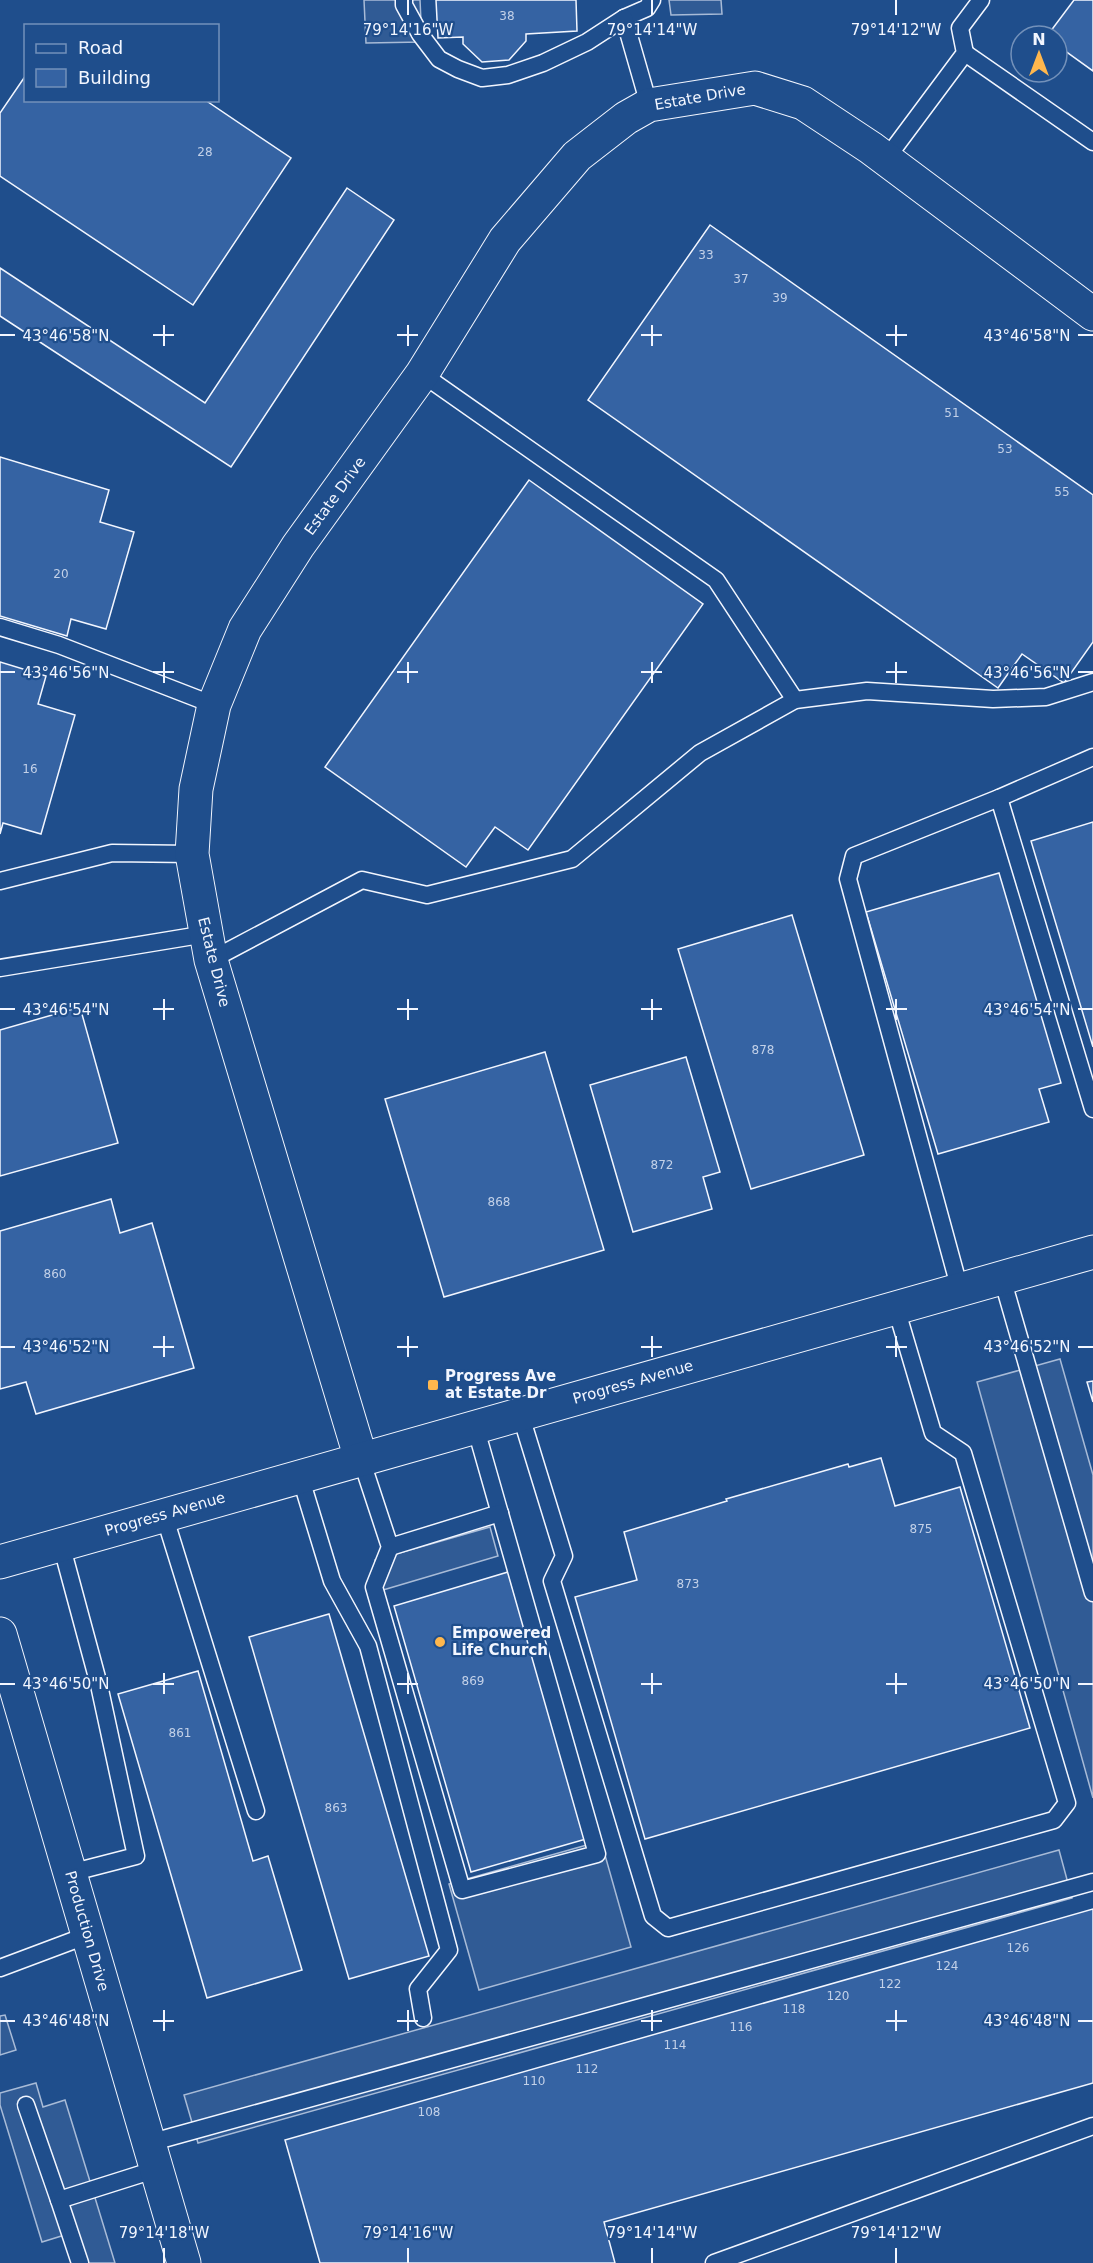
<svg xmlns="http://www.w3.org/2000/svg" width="1093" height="2263" font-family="'DejaVu Sans',sans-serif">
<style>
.built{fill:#305b95;stroke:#a8bbd7;stroke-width:1.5}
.building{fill:#3563a3;stroke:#f2f6ff;stroke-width:1.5}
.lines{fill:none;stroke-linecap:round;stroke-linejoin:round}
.service-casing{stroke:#f2f6ff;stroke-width:19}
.minor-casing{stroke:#f2f6ff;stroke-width:35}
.secondary-casing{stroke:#f2f6ff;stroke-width:35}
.service{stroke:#1f4e8c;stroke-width:16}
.minor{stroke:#1f4e8c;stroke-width:33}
.secondary{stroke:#1f4e8c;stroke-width:33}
.ticks{fill:none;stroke:#f2f6ff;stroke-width:2}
.poi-dot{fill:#ffb74d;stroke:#1f4e8c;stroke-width:2}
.labels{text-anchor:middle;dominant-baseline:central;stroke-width:4.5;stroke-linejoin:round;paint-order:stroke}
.number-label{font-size:12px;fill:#c3d1e8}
.street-label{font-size:15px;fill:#f2f6ff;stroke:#1f4e8c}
.poi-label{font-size:15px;font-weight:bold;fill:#f2f6ff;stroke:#1f4e8c;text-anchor:start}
.ticks-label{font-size:15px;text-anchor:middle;fill:#f2f6ff;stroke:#1f4e8c;stroke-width:4.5;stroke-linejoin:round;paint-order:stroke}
</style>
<rect width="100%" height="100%" fill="#1f4e8c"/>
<g class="built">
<path d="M364,0H420L422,42L366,43Z"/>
<path d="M669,0H721L722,14L671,15Z"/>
<path d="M1060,1359L1093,1475V1798L977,1382Z"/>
<path d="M490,1527L498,1556L383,1590L375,1560Z"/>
<path d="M601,1841L631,1947L479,1990L449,1884Z"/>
<path d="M1059,1850L1072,1898L198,2143L184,2095Z"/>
<path d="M5,2015L16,2050L0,2055V2016Z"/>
<path d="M36,2083L43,2107L65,2100L115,2263H77L68,2234L42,2242L0,2105V2093Z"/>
</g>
<g class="building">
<path d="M436,0H576L577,31L526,34V41L509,60L482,62L463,44V37L438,38Z"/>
<path d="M1074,0H1093V71L1057,45V36H1047Z"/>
<path d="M26,75V100H205L291,158L193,305L0,176V113Z"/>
<path d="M347,188L394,220L231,467L0,316V268L205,403Z"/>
<path d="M710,225L1093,495V642L1064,683L1022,654L998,688L588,400Z"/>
<path d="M0,457L109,490L100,522L134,532L106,629L71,619L67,636L0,616Z"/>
<path d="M529,480L703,604L528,850L495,827L466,867L325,767Z"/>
<path d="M0,662L46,676L38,704L75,715L41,834L3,823L0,834Z"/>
<path d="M1093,822V1047L1031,841Z"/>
<path d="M999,873L1061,1083L1039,1089L1049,1122L938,1154L866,912Z"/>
<path d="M792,915L864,1155L751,1189L678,949Z"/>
<path d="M80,1007L118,1143L0,1176V1030Z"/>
<path d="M545,1052L604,1250L444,1297L385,1099Z"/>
<path d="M686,1057L720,1172L703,1177L712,1209L633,1232L590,1085Z"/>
<path d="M111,1199L120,1233L152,1223L194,1368L36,1414L26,1382L0,1389V1231Z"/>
<path d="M1093,1381V1402L1087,1382Z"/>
<path d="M881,1458L895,1506L960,1487L1030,1728L645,1839L575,1597L637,1580L624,1532L727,1501L726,1499L848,1464L849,1467Z"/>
<path d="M508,1572L586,1839L471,1872L394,1606Z"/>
<path d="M329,1614L429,1956L349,1979L249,1637Z"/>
<path d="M198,1671L253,1861L268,1856L302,1970L207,1998L118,1694Z"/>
<path d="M1093,1909V2083L604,2222L615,2263H320L285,2140Z"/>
</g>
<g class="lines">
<defs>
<g id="service">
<path d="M404,0V5L420,34L439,59L458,69L482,78L508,75L543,63L587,42L624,18L647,8L652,0"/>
<path d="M624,18L649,105"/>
<path d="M965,53L1093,142"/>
<path d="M886,159L965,53L960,28L981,0"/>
<path d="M422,374L716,580L795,700"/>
<path d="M0,627L59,645L214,705"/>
<path d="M999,798L1093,1109"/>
<path d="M0,881L112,853L192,854"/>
<path d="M211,960L362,880L427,895L572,859L700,753L795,700L867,691L993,699L1046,697L1093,682"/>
<path d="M0,968L206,934"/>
<path d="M1002,1278L1093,1593"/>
<path d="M960,1290L848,879L854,856L999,798L1093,757"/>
<path d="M520,1413L564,1556L552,1581L653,1916L668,1928L1054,1820L1067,1803L963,1453L933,1433L896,1308"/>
<path d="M361,1459L390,1547L374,1587L462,1890L597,1854L475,1426"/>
<path d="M300,1476L332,1581L368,1646L449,1950L418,1989L423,2018"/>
<path d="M164,1515L256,1811"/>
<path d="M61,1544L99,1685L136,1856L70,1873"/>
<path d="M390,1547L500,1513"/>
<path d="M0,1968L88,1935"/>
<path d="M26,2105L59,2200"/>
<path d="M149,2143L1093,1882"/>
<path d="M80,2263L59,2200L157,2169"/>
<path d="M714,2263L1093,2126"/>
</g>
<g id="minor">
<path d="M361,1459L211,960L192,854L196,789L214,705L245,629L298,546L422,374L505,240L577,156L626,118L649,105L755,88L803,103L871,148L1093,314"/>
<path d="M0,1634L184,2263"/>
</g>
<path id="secondary" d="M0,1562L1093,1252"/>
</defs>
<use href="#service" class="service-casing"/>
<use href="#minor" class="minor-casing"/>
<use href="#secondary" class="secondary-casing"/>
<use href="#service" class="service"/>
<use href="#minor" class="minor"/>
<use href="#secondary" class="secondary"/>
</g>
<path class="ticks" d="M408,0V15M652,0V15M896,0V15M164,325V346M408,325V346M652,325V346M896,325V346M0,335H15M153,335H174M397,335H418M641,335H662M886,335H907M1078,335H1093M164,662V683M408,662V683M652,662V683M896,662V683M0,672H15M153,672H174M397,672H418M641,672H662M886,672H907M1078,672H1093M164,999V1020M408,999V1020M652,999V1020M896,999V1020M0,1009H15M153,1009H174M397,1009H418M641,1009H662M886,1009H907M1078,1009H1093M164,1336V1357M408,1336V1357M652,1336V1357M896,1336V1357M0,1347H15M153,1347H174M397,1347H418M641,1347H662M886,1347H907M1078,1347H1093M164,1673V1694M408,1673V1694M652,1673V1694M896,1673V1694M0,1684H15M153,1684H174M397,1684H418M641,1684H662M886,1684H907M1078,1684H1093M164,2010V2031M408,2010V2031M652,2010V2031M896,2010V2031M0,2021H15M153,2021H174M397,2021H418M641,2021H662M886,2021H907M1078,2021H1093M164,2248V2263M408,2248V2263M652,2248V2263M896,2248V2263"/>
<g class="poi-dot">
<rect x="427" y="1379" width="12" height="12" rx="3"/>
<circle cx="440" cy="1642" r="6"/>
</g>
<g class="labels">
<g class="number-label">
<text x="507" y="16">38</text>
<text x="205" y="152">28</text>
<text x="706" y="255">33</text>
<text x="741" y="279">37</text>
<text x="780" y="298">39</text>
<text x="952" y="413">51</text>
<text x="1005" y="449">53</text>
<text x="1062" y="492">55</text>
<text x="61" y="574">20</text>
<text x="30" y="769">16</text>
<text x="763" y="1050">878</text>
<text x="662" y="1165">872</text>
<text x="499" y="1202">868</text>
<text x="55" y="1274">860</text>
<text x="921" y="1529">875</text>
<text x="688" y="1584">873</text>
<text x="473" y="1681">869</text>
<text x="180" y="1733">861</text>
<text x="336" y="1808">863</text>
<text x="1018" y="1948">126</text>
<text x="947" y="1966">124</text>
<text x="890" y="1984">122</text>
<text x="838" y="1996">120</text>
<text x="794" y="2009">118</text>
<text x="741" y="2027">116</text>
<text x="675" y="2045">114</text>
<text x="587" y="2069">112</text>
<text x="534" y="2081">110</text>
<text x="429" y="2112">108</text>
</g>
<g class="street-label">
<text transform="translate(700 97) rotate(-10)">Estate Drive</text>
<text transform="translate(335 496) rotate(-54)">Estate Drive</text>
<text transform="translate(214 962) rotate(76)">Estate Drive</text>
<text transform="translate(633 1382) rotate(-16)">Progress Avenue</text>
<text transform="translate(165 1514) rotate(-16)">Progress Avenue</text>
<text transform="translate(87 1931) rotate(74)">Production Drive</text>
</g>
<g class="poi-label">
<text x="445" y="1376">Progress Ave<tspan x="445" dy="17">at Estate Dr</tspan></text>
<text x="452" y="1633">Empowered<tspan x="452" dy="17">Life Church</tspan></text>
</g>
</g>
<g class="ticks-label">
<text x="408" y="35">79°14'16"W</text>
<text x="652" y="35">79°14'14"W</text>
<text x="896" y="35">79°14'12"W</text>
<text x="66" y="341">43°46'58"N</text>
<text x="1027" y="341">43°46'58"N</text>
<text x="66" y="678">43°46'56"N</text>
<text x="1027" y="678">43°46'56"N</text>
<text x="66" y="1015">43°46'54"N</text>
<text x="1027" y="1015">43°46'54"N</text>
<text x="66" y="1352">43°46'52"N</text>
<text x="1027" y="1352">43°46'52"N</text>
<text x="66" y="1689">43°46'50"N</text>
<text x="1027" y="1689">43°46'50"N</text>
<text x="66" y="2026">43°46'48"N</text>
<text x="1027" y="2026">43°46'48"N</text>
<text x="164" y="2238">79°14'18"W</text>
<text x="408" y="2238">79°14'16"W</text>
<text x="652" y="2238">79°14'14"W</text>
<text x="896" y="2238">79°14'12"W</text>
</g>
<rect x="24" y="24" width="195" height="78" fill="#1f4e8c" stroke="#7391ba" stroke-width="1.5"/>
<rect x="36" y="44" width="30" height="9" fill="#1f4e8c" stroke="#7391ba" stroke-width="1.5"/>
<text x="78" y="54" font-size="18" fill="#f2f6ff">Road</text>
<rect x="36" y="69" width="30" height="18" fill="#3563a3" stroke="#7391ba" stroke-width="1.5"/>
<text x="78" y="84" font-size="18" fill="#f2f6ff">Building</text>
<g transform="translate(1039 54)"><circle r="28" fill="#1f4e8c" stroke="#7391ba" stroke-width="1.5"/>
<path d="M0-4.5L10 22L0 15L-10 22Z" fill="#ffb74d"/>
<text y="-9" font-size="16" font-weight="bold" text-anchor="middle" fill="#f2f6ff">N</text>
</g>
</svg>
